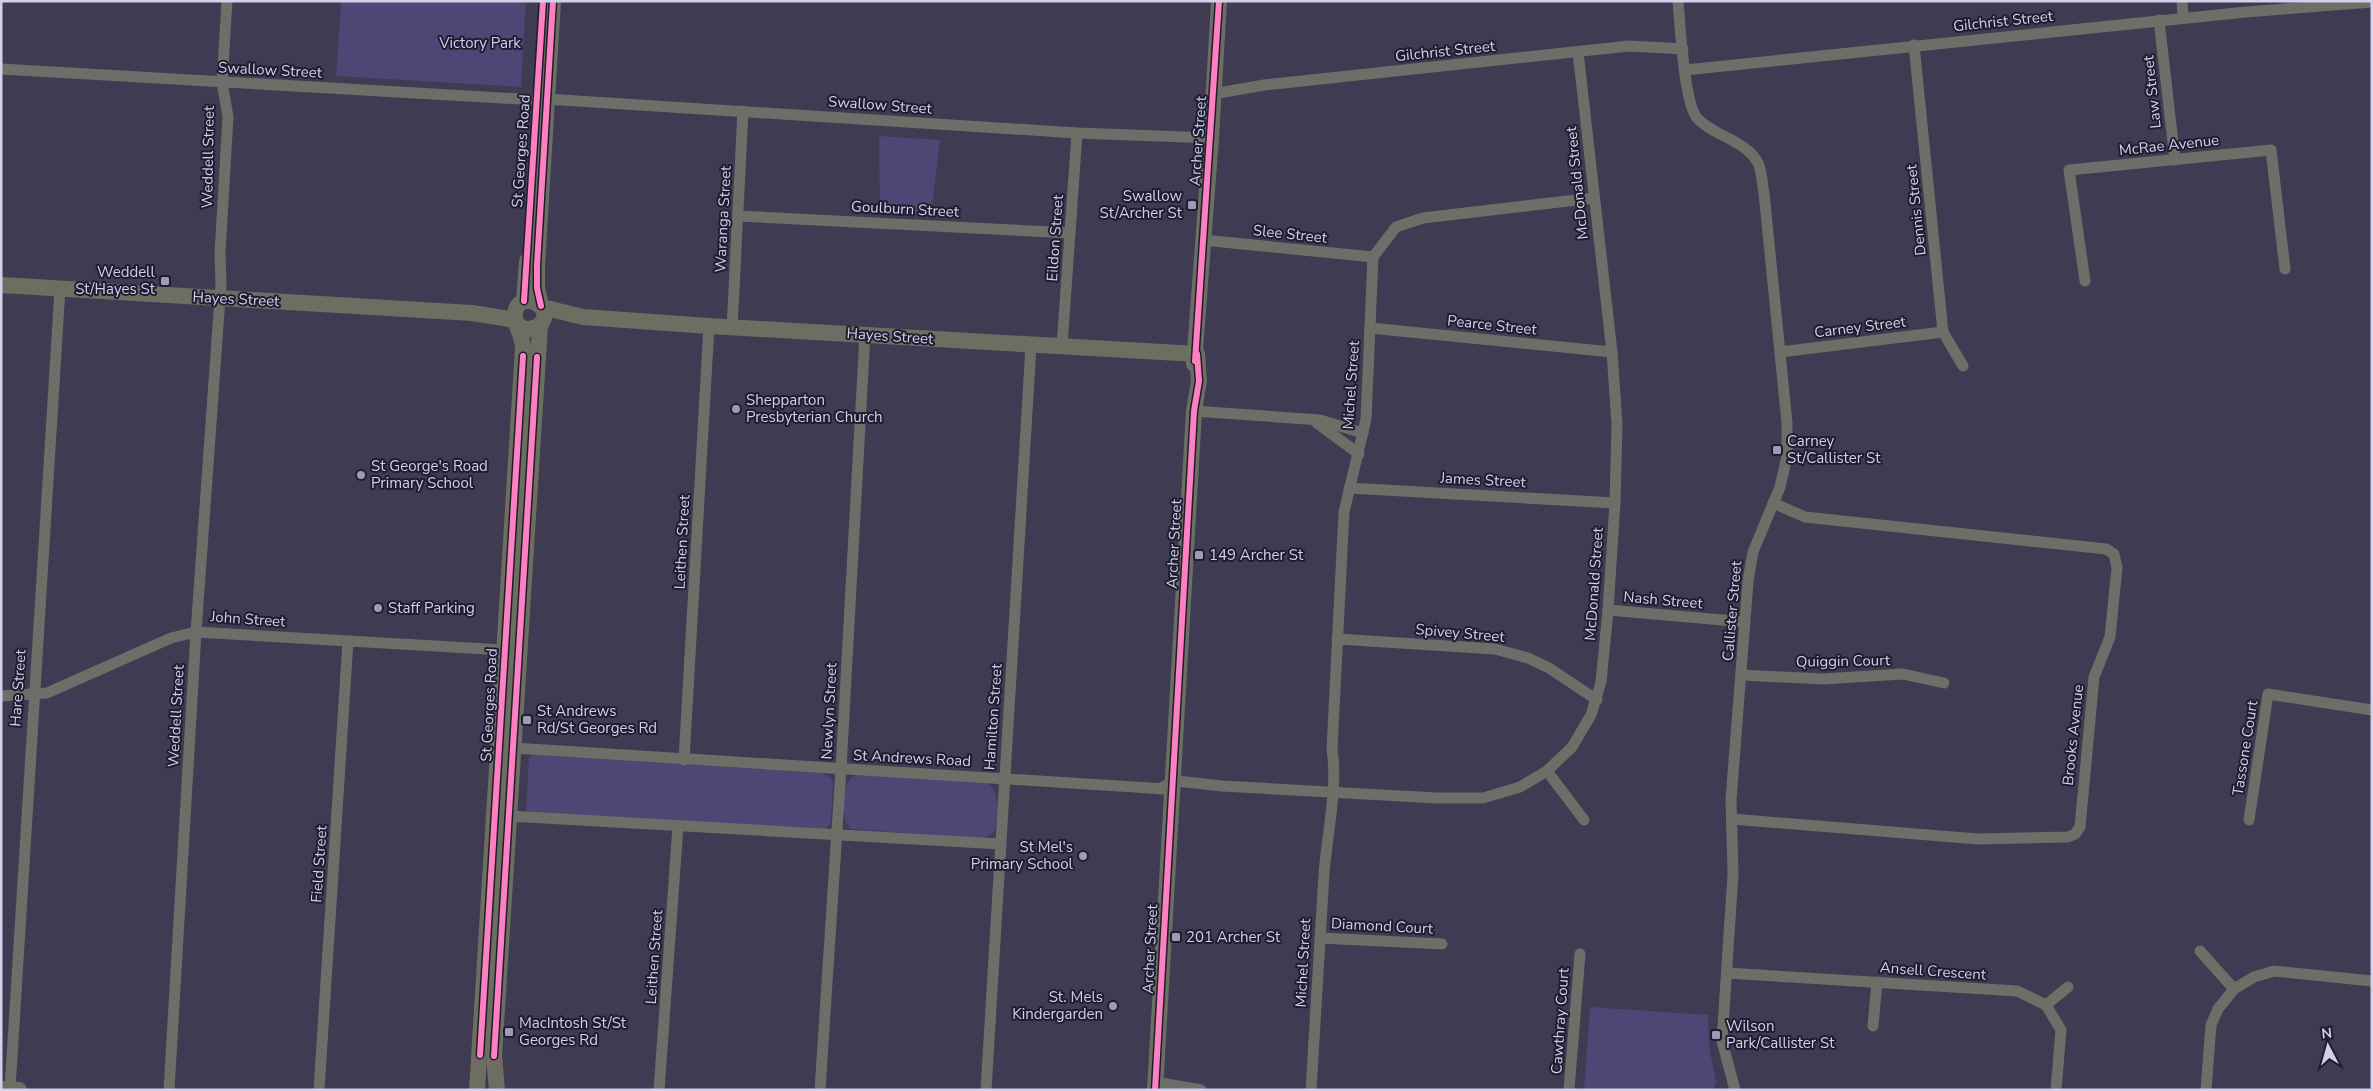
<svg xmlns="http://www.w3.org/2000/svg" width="2373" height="1091" font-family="'Nunito Sans',sans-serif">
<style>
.green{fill:#4e4675}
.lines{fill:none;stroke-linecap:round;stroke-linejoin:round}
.street{stroke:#6e6d67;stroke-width:11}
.secondary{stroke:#6e6d61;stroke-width:16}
.cycleway-casing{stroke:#1f1d30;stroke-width:9}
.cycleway{stroke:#ff80c0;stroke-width:6}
.poi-dot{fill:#9e9cb5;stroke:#1f1d30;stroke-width:2}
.labels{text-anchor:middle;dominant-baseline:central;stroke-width:4;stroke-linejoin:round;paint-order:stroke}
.street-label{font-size:15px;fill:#d2d0ea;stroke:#1f1d30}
.park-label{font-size:15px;fill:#d0ccf2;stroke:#1f1d30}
.poi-label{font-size:15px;fill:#d2d0ea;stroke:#1f1d30;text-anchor:start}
</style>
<rect width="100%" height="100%" fill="#3e3b52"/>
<g class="green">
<path d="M341,1H526L521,87L336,76Z"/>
<path d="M879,136L940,140L931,215L880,212Z"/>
<path d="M532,755L822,773L831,778L833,784L831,822L826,829L531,813L526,811L529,757Z"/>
<path d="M857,775L987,783C1001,790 998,819 994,832L984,838L851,829L845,821C843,807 841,780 857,775Z"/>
<path d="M1590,1007L1708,1015L1709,1047L1716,1082L1713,1090H1584Z"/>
</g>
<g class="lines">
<g class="street">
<path d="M1678,1C1680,24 1684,103 1697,118C1713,136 1746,140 1758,163C1762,171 1762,184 1764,193L1787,423V456L1780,487L1753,552L1748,581L1731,800L1733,874L1722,1041L1735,1090"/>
<path d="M2182,1L2183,18"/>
<path d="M2159,20L2175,160"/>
<path d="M1914,45L1943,332L1963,366"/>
<path d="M1,69L537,100"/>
<path d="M1685,70L2246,12L2372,2"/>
<path d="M1213,94L1264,85L1629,46L1683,49"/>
<path d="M546,99L1077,133L1211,138"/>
<path d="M738,216L1070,233"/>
<path d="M1203,240L1373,257"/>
<path d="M2085,281L2069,170L2271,150L2285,269"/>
<path d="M732,328L743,111"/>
<path d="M1370,328L1612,352"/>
<path d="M1062,346L1077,133"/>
<path d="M1780,352L1943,332"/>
<path d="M1194,411L1320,420L1363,433"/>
<path d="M1317,423L1359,454"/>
<path d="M1349,488L1615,503"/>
<path d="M1608,610L1745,622"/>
<path d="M1337,639L1495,649L1528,658L1549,668L1597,700"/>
<path d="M1741,675L1823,679L1903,674L1944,683"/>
<path d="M1,696L47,693L171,638L196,632L504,650"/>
<path d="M513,748L1166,789"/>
<path d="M684,760L709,326"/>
<path d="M1547,771L1584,820"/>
<path d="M1160,789L1173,781L1186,782L1222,786L1437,798H1483L1520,787L1547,771L1572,747L1591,715L1601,682L1608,610L1615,503L1617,424L1612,352L1578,52"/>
<path d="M509,816L1001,844"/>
<path d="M1732,819L1978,839L2068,837L2075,834L2080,827L2094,677L2110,637L2117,568L2114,554L2106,549L1805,517L1773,503"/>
<path d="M2249,820L2268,694L2372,710"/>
<path d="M1320,938L1442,944"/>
<path d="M2200,951L2234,989"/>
<path d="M1727,973L2017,991L2046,1005L2061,1030L2056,1090"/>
<path d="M2046,1005L2068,987"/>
<path d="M1873,1026L1877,982"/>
<path d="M1155,1082L1201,1090"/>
<path d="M10,1089L60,289"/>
<path d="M169,1090L196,632L221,284L220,253L228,117L222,82L227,1"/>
<path d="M319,1090L348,641"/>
<path d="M659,1090L678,826"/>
<path d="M820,1090L841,769L865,334"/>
<path d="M986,1090L1031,346"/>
<path d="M1311,1090C1316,1018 1319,946 1324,874C1327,832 1338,791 1332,749L1344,512L1366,419L1373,257L1396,227L1423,218L1593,198"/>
<path d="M1569,1090L1580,954"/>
<path d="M2206,1090L2211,1025L2218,1009L2234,989L2254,977L2274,971L2372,981"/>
</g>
<g class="secondary">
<path d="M1,285L472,313L515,320"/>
<path d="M524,301L527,261"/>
<path d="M541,306L537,288V265L553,1"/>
<path d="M542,307L583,317L709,326L1197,354"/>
<path d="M1194,364L1211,138L1219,1"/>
<path d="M1,1089L19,1090"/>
<path d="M477,1090L523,348C523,336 513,322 515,313C518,294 543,299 545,316L540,326L526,330L518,325"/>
<path d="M497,1090L494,1056L540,326"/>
<path d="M1155,1090L1194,411L1199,381L1197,354"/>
</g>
<defs>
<g id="cycleway">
<path d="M524,301L543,1"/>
<path d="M541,306L537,288V265L553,1"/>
<path d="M1195,361L1219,1"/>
<path d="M480,1055L523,356"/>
<path d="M494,1056L537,357"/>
<path d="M1155,1090L1194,411L1199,381L1197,354"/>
</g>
</defs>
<use href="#cycleway" class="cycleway-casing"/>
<use href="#cycleway" class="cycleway"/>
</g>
<g class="poi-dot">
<rect x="1187" y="200" width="10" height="10" rx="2.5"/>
<rect x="160" y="276" width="10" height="10" rx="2.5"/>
<circle cx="736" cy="409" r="5"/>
<rect x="1772" y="445" width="10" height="10" rx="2.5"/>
<circle cx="361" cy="475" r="5"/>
<rect x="1194" y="550" width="10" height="10" rx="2.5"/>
<circle cx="378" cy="608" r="5"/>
<rect x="522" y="715" width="10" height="10" rx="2.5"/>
<circle cx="1083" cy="856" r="5"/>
<rect x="1171" y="932" width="10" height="10" rx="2.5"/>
<circle cx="1113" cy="1006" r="5"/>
<rect x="504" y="1027" width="10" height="10" rx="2.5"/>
<rect x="1711" y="1030" width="10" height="10" rx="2.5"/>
</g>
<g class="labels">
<g class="street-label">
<text transform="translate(2003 21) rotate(-6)">Gilchrist Street</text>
<text transform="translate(1445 51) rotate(-6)">Gilchrist Street</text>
<text transform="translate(270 70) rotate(3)">Swallow Street</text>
<text transform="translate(2152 92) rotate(-96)">Law Street</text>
<text transform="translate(880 105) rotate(4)">Swallow Street</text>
<text transform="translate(1198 141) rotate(-86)">Archer Street</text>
<text transform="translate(2169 145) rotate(-6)">McRae Avenue</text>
<text transform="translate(521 151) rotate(-86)">St Georges Road</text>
<text transform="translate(208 157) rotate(-89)">Weddell Street</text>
<text transform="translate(1577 183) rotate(-96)">McDonald Street</text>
<text transform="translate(905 209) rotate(3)">Goulburn Street</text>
<text transform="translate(1916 210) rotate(-96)">Dennis Street</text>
<text transform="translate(723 219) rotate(-87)">Waranga Street</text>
<text transform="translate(1290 234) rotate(6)">Slee Street</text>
<text transform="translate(1055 238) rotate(-86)">Eildon Street</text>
<text transform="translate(236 299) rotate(3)">Hayes Street</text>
<text transform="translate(1492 325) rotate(6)">Pearce Street</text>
<text transform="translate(1860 327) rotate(-7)">Carney Street</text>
<text transform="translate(890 336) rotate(4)">Hayes Street</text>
<text transform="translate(1351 385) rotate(-86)">Michel Street</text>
<text transform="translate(1483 480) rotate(3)">James Street</text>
<text transform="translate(682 542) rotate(-87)">Leithen Street</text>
<text transform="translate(1174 544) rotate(-87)">Archer Street</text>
<text transform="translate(1594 584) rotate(-86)">McDonald Street</text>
<text transform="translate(1663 600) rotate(5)">Nash Street</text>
<text transform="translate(1732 611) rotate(-85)">Callister Street</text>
<text transform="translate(248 619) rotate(4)">John Street</text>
<text transform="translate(1460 633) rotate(5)">Spivey Street</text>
<text transform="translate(1843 661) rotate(-1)">Quiggin Court</text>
<text transform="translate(18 688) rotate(-86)">Hare Street</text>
<text transform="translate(489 705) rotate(-87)">St Georges Road</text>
<text transform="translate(829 711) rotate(-87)">Newlyn Street</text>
<text transform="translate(176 716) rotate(-87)">Weddell Street</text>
<text transform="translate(993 717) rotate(-86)">Hamilton Street</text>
<text transform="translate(2073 735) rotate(-84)">Brooks Avenue</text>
<text transform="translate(2245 748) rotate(-81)">Tassone Court</text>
<text transform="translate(912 758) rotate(3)">St Andrews Road</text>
<text transform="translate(319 864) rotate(-86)">Field Street</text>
<text transform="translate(1382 926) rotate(3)">Diamond Court</text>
<text transform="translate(1150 949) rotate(-87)">Archer Street</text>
<text transform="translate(654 957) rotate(-86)">Leithen Street</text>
<text transform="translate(1303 963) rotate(-87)">Michel Street</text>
<text transform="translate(1933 971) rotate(4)">Ansell Crescent</text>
<text transform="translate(1560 1021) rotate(-86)">Cawthray Court</text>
</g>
<g class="park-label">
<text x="480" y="43">Victory Park</text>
</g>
<g class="poi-label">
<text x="1182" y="196" text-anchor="end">Swallow<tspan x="1182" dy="17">St/Archer St</tspan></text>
<text x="155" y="272" text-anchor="end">Weddell<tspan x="155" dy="17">St/Hayes St</tspan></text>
<text x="746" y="400">Shepparton<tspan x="746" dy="17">Presbyterian Church</tspan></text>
<text x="1787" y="441">Carney<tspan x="1787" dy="17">St/Callister St</tspan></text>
<text x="371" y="466">St George's Road<tspan x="371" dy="17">Primary School</tspan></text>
<text x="1209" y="555">149 Archer St</text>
<text x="388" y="608">Staff Parking</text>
<text x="537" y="711">St Andrews<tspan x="537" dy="17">Rd/St Georges Rd</tspan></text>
<text x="1073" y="847" text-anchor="end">St Mel's<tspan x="1073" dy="17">Primary School</tspan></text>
<text x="1186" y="937">201 Archer St</text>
<text x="1103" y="997" text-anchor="end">St. Mels<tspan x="1103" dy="17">Kindergarden</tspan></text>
<text x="519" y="1023">MacIntosh St/St<tspan x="519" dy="17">Georges Rd</tspan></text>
<text x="1726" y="1026">Wilson<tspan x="1726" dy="17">Park/Callister St</tspan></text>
</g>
</g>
<rect width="2373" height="1091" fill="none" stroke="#d2d0ea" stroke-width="5"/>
<g transform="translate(2328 1046) rotate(354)" stroke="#1f1d30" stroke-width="4" paint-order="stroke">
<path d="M0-4L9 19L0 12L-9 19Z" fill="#d2d0ea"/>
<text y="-8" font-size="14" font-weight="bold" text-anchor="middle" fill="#d2d0ea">N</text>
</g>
</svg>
